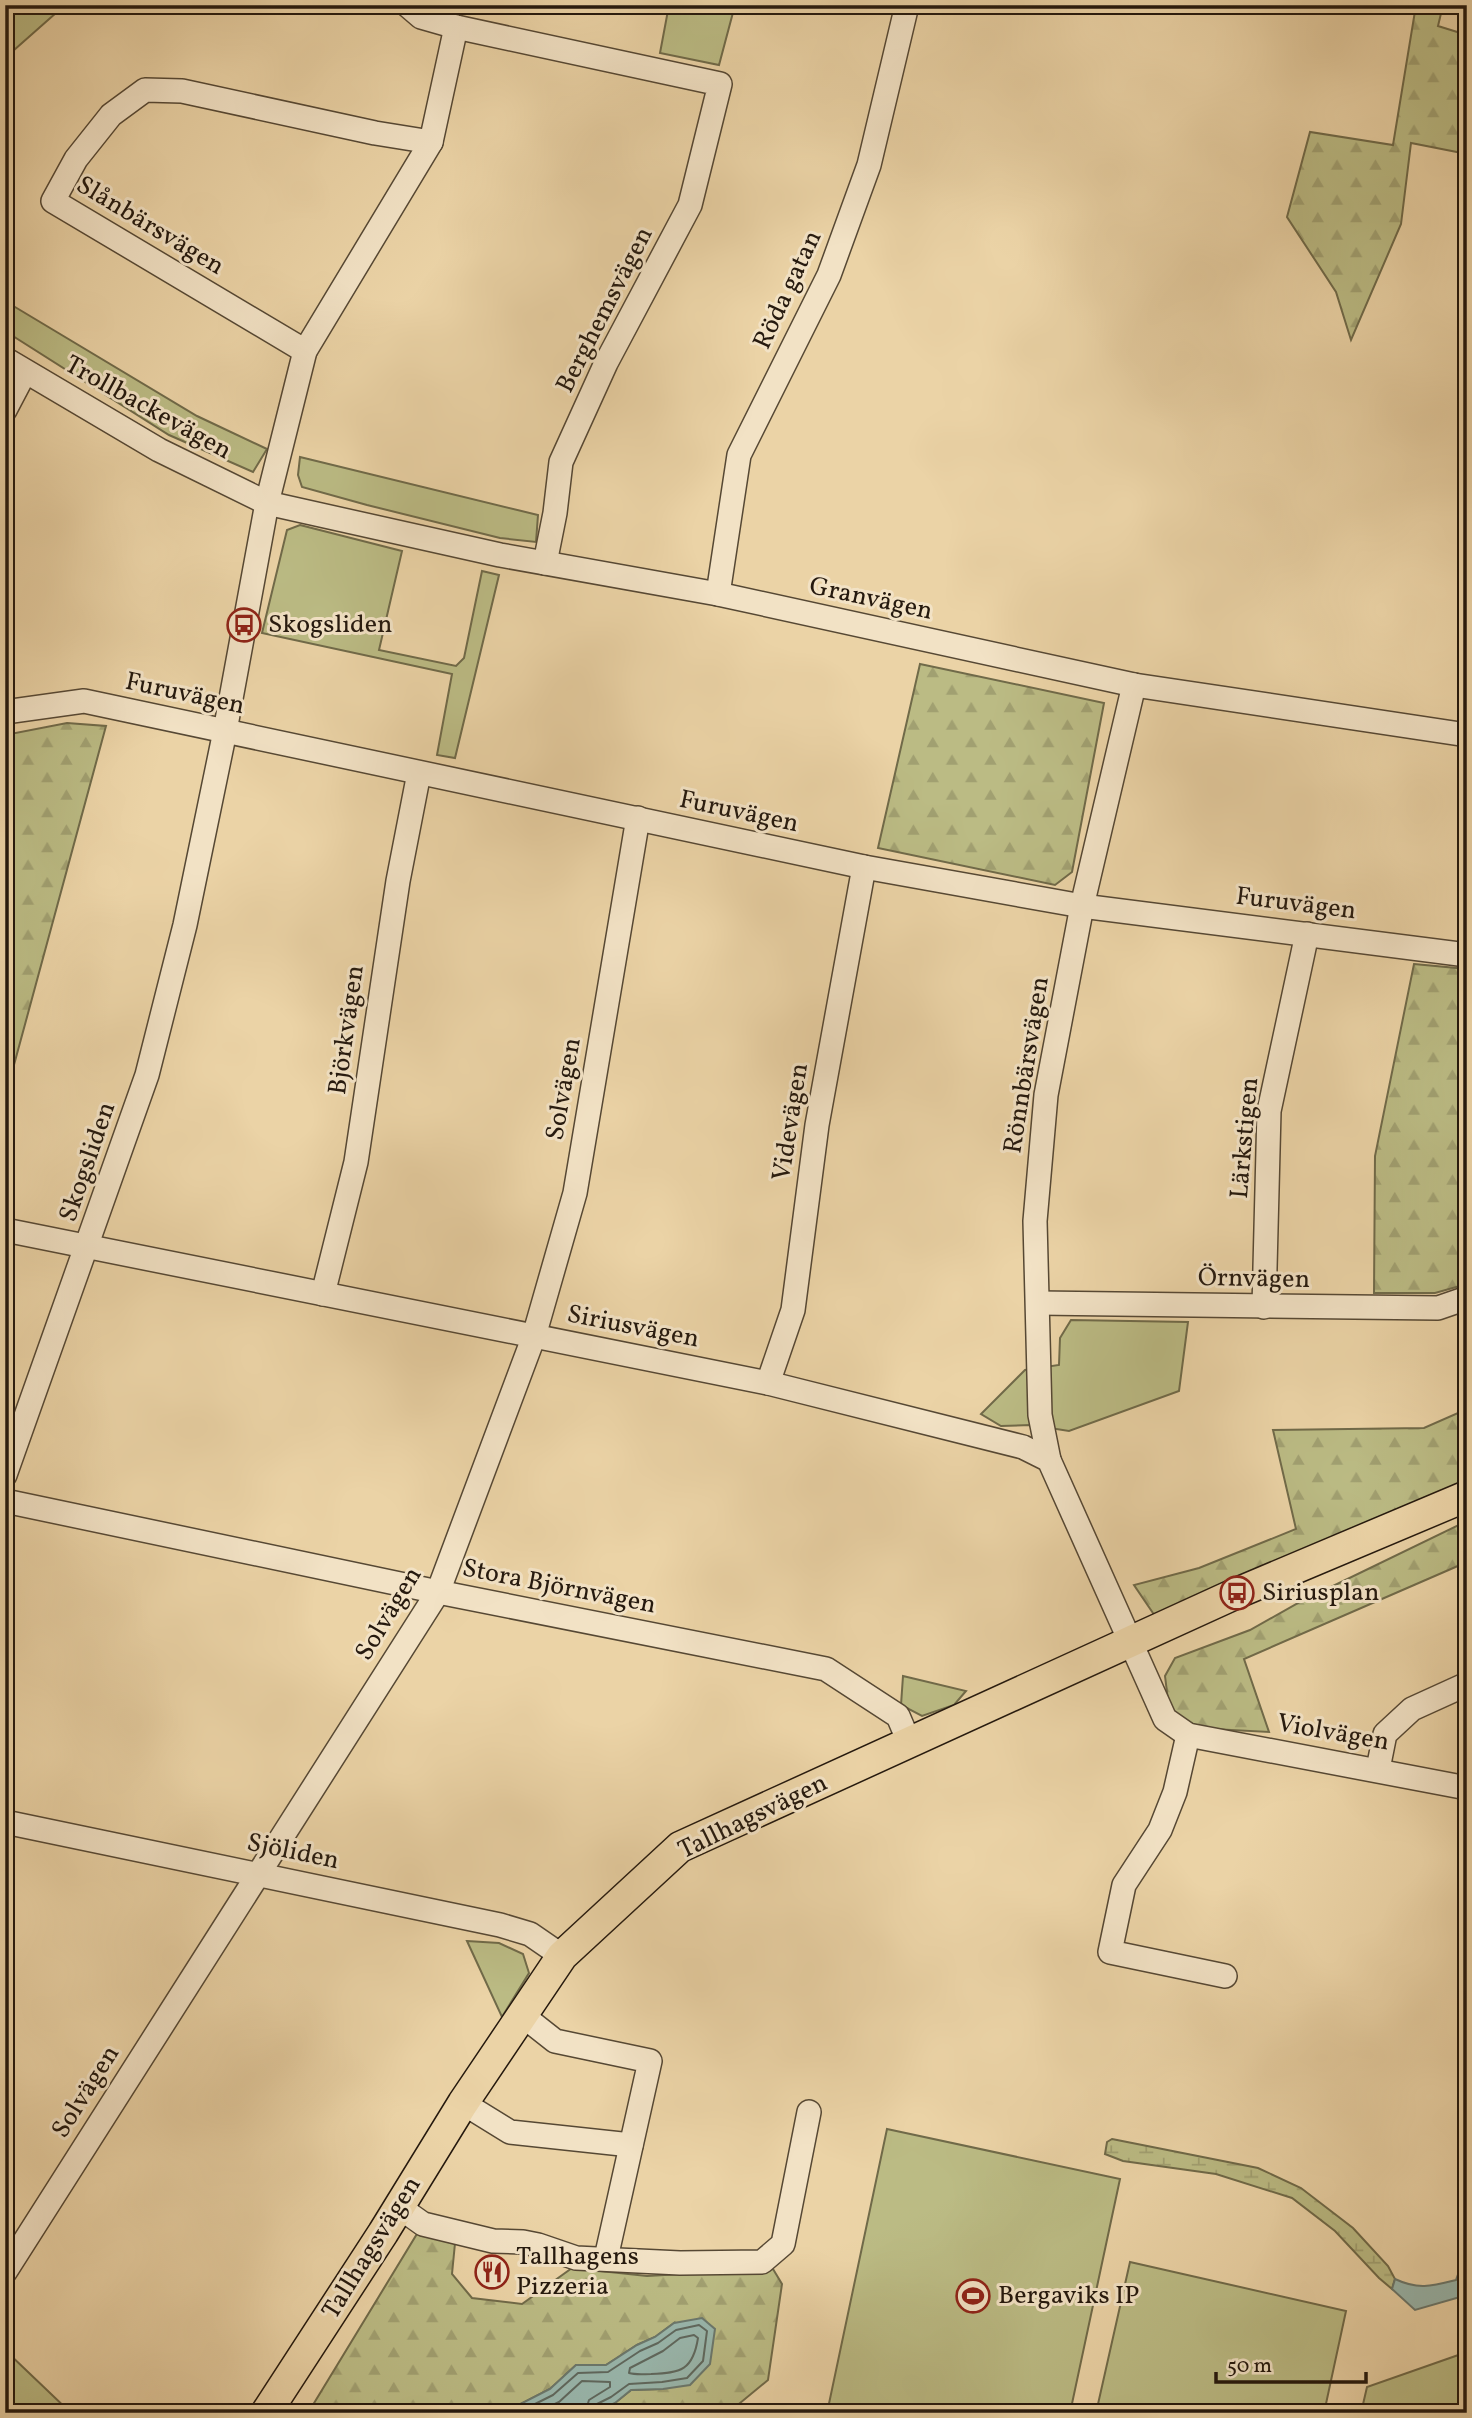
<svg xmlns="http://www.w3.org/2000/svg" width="1472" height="2418" font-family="Vollkorn,serif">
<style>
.green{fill:#bbbb84;stroke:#706a49;stroke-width:2}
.forest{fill:url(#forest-firs);stroke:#706a49;stroke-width:2}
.wetland{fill:url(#wetland-marsh);stroke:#706a49;stroke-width:2}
.water{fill:#99b7ad;stroke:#6b786d;stroke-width:2}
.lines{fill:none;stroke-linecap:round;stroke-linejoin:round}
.shore{stroke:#5f685e;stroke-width:2}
.minor-casing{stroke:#564834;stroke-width:26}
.major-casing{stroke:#25190e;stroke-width:33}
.minor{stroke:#f2e2c5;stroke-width:23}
.major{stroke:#ebd3a6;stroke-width:30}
.labels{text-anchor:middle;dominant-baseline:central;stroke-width:6;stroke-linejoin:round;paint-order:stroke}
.street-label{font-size:26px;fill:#25190e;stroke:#f2e2c5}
.poi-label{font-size:26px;fill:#25190e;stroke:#f2e2c5;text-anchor:start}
</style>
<defs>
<pattern id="forest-firs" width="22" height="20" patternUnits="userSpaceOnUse" patternTransform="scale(1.75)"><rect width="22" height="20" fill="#bbbb84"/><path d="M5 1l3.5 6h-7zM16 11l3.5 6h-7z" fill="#a1a071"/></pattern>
<pattern id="wetland-marsh" width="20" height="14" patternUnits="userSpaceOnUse" patternTransform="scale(1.75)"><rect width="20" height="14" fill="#bbbb84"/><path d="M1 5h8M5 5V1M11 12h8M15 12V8" fill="none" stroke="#a1a071"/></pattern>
</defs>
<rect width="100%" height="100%" fill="#ebd3a6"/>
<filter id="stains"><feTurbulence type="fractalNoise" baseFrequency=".00286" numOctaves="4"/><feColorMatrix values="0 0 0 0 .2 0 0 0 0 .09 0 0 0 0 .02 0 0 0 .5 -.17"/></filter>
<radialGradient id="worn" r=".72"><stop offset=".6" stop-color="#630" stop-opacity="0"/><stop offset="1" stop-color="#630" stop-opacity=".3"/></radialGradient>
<g class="green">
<path d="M5,5H65L5,58Z"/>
<path d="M669,5H735L719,65L660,53Z"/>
<path d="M5,301L197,416L267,449L253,472L169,435L5,331Z"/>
<path d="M300,457L538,515L536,542L500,538L367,505L302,487L298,475Z"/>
<path d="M300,525L402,551L379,650L456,666L464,658L482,571L499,575L455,758L437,755L452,674L262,633L287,530Z"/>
<path d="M1071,1320L1188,1322L1179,1391L1069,1431L1031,1425L1001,1426L981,1414L1025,1370L1059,1365L1060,1338Z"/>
<path d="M903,1676L966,1691L954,1705L922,1716L901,1705Z"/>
<path d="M467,1941L499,1943L523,1954L529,1973L502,2017Z"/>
<path d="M887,2129L1120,2179L1070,2413H827Z"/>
<path d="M1130,2262L1346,2311L1324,2413H1096Z"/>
<path d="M5,2350L71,2413H5Z"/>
<path d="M1467,2352V2413H1361L1367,2387Z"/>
</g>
<g class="forest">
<path d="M1416,5H1443L1438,26L1467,35V154L1411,143L1401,224L1351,340L1336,292L1287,217L1310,132L1393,145Z"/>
<path d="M920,664L1104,703L1072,872L1055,885L878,848Z"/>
<path d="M67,723L106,726L5,1098V735Z"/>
<path d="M1414,964L1467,969V1284L1435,1293H1374L1375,1156Z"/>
<path d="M1467,1409V1484L1155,1616L1134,1585L1199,1568L1296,1529L1273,1430L1424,1428Z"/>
<path d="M1467,1521V1562L1244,1659L1269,1732L1193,1728L1169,1708L1165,1676L1175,1658L1250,1630L1300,1602Z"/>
<path d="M423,2224L456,2233L452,2274L472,2298L522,2304L572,2268L647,2276L773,2269L782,2284L768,2380L734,2408L733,2413H593L615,2403L631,2390L662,2389L674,2323L655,2337L637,2345L606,2365H576L550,2389L503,2413H308Z"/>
</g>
<path class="wetland" d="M1112,2139L1258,2168L1301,2188L1353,2228L1388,2266L1395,2279L1392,2289L1379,2278L1335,2231L1292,2198L1216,2174L1123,2161L1105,2154L1107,2142Z"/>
<g class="water">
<path d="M1467,2261V2295L1415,2310L1392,2289L1395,2279C1418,2290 1432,2286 1456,2280L1462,2263Z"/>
<path d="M702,2318L715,2329L710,2364L690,2385L663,2389L631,2390L615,2403L593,2413H503L550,2389L576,2365H606L637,2345L655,2337L674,2323Z"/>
</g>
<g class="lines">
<g class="shore">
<path d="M694,2335L698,2338C693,2370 681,2373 651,2374C643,2374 636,2375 629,2373L630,2368L663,2351L680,2338Z"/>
<path d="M517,2413L553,2395L578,2373L608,2372L640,2351L658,2343L676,2330L699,2325L707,2331L703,2361L687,2378L662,2382L629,2384L611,2397L597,2404L594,2413"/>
<path d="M536,2413L559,2402L582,2381L610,2382V2387L589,2400L585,2413"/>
</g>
<defs>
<g id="minor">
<path d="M407,5L421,17L456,27L720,84L690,205L606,363L561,462L555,513L545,563"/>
<path d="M305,351L53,201L76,159L111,115L145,90L182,91L375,133L431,142"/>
<path d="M5,359L159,450L267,503L500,555L718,594L1134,685L1467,735"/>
<path d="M5,410L25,372"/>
<path d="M718,594L739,455L829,275L869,165L907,5"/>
<path d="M5,712L84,701L864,867L1082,906L1467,955"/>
<path d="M5,1230L768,1383L1023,1447L1049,1460L1165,1719L1188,1735L1467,1788"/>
<path d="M323,1294L356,1162L398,881L419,773"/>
<path d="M1038,1303L1438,1308L1467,1298"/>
<path d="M1264,1307L1269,1111L1307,934"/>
<path d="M768,1383L793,1310L817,1125L864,867"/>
<path d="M1049,1460L1040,1415L1035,1221L1046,1095L1082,906L1134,685"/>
<path d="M5,1475L147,1075L185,925L225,731L267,503L305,351L431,142L456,27"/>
<path d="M5,1501L438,1592L826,1669L898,1716L909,1742"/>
<path d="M1188,1735L1175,1792L1160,1830L1124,1885L1110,1952L1225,1976"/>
<path d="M1378,1769L1385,1734L1412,1709L1467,1684"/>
<path d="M5,1822L500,1925L530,1934L562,1956"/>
<path d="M522,2015L555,2041L650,2061L606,2258"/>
<path d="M463,2103L510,2132L631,2145"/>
<path d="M399,2207L423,2224L493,2241L523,2242L538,2245L576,2258L680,2263L762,2262L783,2244L809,2112"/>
<path d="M5,2272L438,1592L534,1336L575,1193L638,818"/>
</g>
<path id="major" d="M266,2413L383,2233L463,2103L562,1956L680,1847L1237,1593L1467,1496"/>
</defs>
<use href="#minor" class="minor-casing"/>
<use href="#major" class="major-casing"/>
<use href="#minor" class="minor"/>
<use href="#major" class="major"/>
</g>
<defs>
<symbol id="bus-ring" viewBox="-11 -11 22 22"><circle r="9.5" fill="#f2e2c5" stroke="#8f2418" stroke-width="1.5"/><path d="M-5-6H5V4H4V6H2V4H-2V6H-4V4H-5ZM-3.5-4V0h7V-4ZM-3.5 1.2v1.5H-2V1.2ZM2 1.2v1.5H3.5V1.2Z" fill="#8f2418"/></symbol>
<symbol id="restaurant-ring" viewBox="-11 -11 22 22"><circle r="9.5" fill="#f2e2c5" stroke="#8f2418" stroke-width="1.5"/><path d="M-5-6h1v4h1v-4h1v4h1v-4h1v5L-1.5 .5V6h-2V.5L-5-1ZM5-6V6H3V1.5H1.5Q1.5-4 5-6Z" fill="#8f2418"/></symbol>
<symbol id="stadium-ring" viewBox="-11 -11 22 22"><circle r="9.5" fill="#f2e2c5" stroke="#8f2418" stroke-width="1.5"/><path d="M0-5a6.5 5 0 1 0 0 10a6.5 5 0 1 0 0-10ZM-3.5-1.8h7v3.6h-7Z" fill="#8f2418"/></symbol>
</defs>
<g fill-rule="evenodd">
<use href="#bus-ring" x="225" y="606" width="38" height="38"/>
<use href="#bus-ring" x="1218" y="1574" width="38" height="38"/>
<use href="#restaurant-ring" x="473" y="2253" width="38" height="38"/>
<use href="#stadium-ring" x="954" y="2277" width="38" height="38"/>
</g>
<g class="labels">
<g class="street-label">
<text transform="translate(150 226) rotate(31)">Slånbärsvägen</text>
<text transform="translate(788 290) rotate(-65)">Röda gatan</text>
<text transform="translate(605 310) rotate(-63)">Berghemsvägen</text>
<text transform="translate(148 408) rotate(29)">Trollbackevägen</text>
<text transform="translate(871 599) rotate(12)">Granvägen</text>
<text transform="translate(185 694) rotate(12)">Furuvägen</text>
<text transform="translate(739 812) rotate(12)">Furuvägen</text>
<text transform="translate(1296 904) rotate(7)">Furuvägen</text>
<text transform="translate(347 1030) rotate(-82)">Björkvägen</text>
<text transform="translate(1027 1065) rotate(-81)">Rönnbärsvägen</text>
<text transform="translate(564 1089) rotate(-80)">Solvägen</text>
<text transform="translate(791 1122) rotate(-81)">Videvägen</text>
<text transform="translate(1245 1138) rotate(-85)">Lärkstigen</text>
<text transform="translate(88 1162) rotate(-71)">Skogsliden</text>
<text transform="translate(1254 1279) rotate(1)">Örnvägen</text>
<text transform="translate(633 1327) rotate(11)">Siriusvägen</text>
<text transform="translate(559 1587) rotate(11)">Stora Björnvägen</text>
<text transform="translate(389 1614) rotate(-59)">Solvägen</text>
<text transform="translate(1333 1733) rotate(10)">Violvägen</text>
<text transform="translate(753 1817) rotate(-26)">Tallhagsvägen</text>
<text transform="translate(293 1852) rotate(12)">Sjöliden</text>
<text transform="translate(86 2092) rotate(-58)">Solvägen</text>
<text transform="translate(372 2248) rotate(-58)">Tallhagsvägen</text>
</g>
<g class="poi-label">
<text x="268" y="625">Skogsliden</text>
<text x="1262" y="1593">Siriusplan</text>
<text x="516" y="2257">Tallhagens<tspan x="516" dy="30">Pizzeria</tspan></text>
<text x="998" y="2296">Bergaviks IP</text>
</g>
</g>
<rect width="1472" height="2418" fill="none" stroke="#ebd3a6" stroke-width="28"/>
<rect x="7" y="7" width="1458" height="2404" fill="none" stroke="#25190e" stroke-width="3.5"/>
<rect x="14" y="14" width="1444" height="2390" fill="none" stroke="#25190e" stroke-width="2"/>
<path d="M1216 2372v10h150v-10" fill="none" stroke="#25190e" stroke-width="3.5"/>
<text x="1227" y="2372" font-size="21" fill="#25190e" stroke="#f2e2c5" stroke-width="5" paint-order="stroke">50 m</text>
<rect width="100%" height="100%" filter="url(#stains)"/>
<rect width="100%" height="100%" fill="url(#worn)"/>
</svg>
